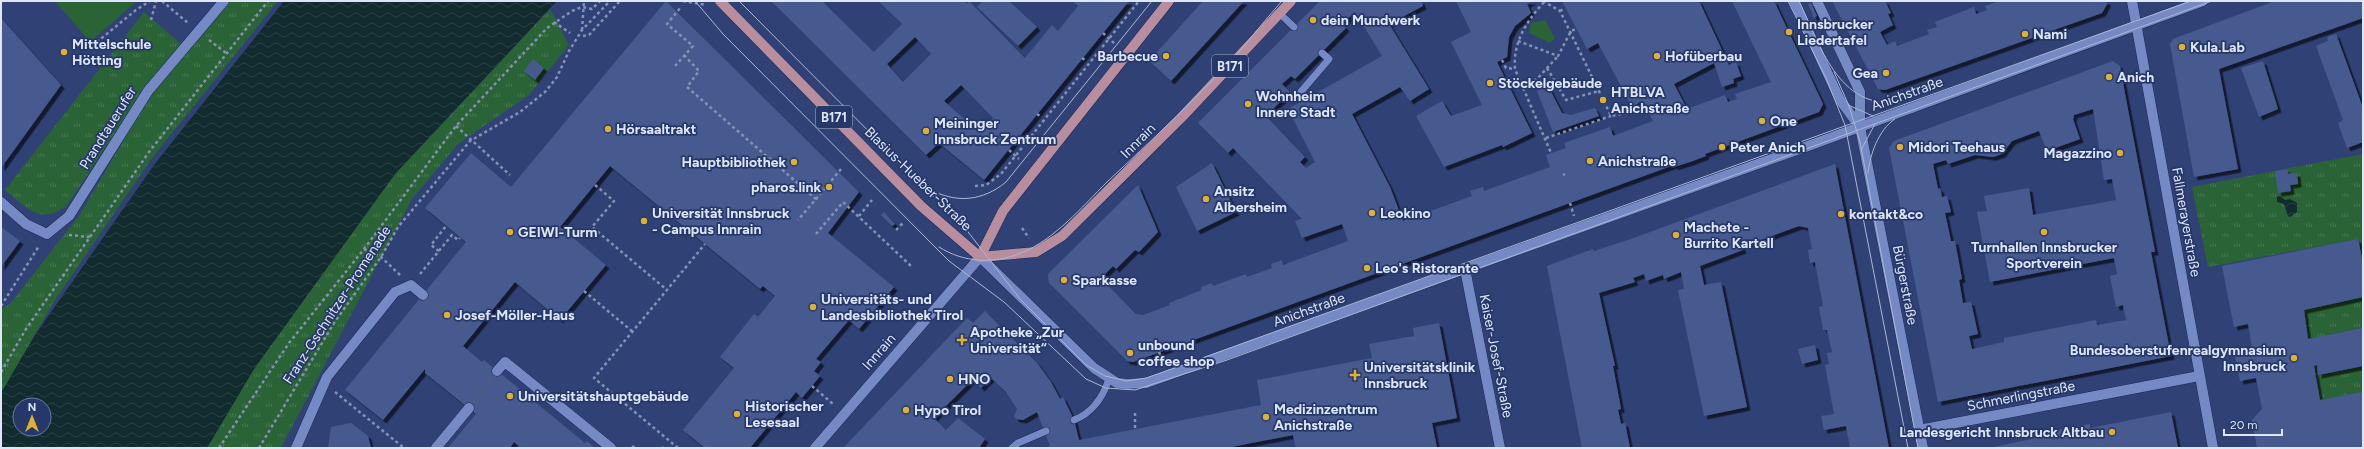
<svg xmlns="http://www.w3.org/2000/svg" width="2364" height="449" font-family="Figtree,sans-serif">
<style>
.green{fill:#2a6335}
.park{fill:url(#park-tufts)}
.water{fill:url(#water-waves);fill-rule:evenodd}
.building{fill:#475a90;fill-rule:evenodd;filter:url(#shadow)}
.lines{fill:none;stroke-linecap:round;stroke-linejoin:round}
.street-tunnel{stroke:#4a5b89;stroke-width:10;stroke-dasharray:10 5;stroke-linecap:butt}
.lane-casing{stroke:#182758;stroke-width:8}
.street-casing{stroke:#182758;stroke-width:11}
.secondary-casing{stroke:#182758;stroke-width:11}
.primary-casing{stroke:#182758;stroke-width:11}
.path{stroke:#8592b5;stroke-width:2.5;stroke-dasharray:3 3;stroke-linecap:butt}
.lane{stroke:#758ac4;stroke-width:7}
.street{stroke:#758ac4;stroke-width:10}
.secondary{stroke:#758ac4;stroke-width:10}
.primary{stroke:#b88e9e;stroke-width:10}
.tram{stroke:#acb7d3;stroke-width:1}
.poi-dot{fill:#deb133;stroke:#263769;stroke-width:1.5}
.labels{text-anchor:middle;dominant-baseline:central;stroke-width:3.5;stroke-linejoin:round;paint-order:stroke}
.shield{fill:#263769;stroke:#a7b2ce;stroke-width:1}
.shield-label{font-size:13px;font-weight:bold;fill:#dee6f9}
.poi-label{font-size:14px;font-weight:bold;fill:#dee6f9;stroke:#263769;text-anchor:start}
.street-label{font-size:14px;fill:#dee6f9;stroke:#263769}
</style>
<defs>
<pattern id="park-tufts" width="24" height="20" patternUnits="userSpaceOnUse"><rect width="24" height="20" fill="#2a6335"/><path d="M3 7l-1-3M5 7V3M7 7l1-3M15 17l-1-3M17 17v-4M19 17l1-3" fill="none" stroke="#487953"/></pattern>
<pattern id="water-waves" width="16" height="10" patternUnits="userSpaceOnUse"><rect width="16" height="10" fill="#122b2f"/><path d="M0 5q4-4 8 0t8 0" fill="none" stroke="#294044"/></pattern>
<filter id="shadow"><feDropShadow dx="3.5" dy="3.5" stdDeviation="0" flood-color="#0009"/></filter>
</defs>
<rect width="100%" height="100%" fill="#304275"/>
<g class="green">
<path d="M55,1H137L90,42Z"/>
<path d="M1545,20L1555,38L1550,43L1529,33L1531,23Z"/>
</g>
<g class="park">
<path d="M231,1H278L152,158L55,300L1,393V309L10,304L79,216L150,95L211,21Z"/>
<path d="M550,9L569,45L529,95L458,144L412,199L281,448H207L254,369L395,174Z"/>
<path d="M144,12L181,44L144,89L68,204C41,227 27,208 5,190Z"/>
<path d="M2363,154V263L2358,239L2208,267L2192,187Z"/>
<path d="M2363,297V328L2308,339L2304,310Z"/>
<path d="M2317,365L2319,375L2363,366V392L2320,400L2314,366Z"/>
</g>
<g class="water">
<path d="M284,1H557L395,174L254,369L207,448H1V393L35,335L154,165ZM20,405H44V429H20Z"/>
<path d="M2280,196L2285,200L2290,199L2297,203V212L2290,217L2288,216L2284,204L2277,202V197Z"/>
</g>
<g class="building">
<path d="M666,1L859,192L828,233L894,287L859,329L849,320L816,359L821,362L814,371L820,376L802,398L796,392L750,448H705L683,430L734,368L720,357L754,314L758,317L775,296L763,286L760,289L610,166L560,227L606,265L560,320L515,282L463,346L482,362L484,360L585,443L587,441L595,448H521L514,442L510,448H448L476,414L425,373V369L383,420L345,390L466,242L425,208L471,153L511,187Z"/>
<path d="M771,1H822L874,52L902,24L878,1H964L967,4L969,1L1025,58L1052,25L1058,31L1078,6L1072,1H1129L984,180L939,143L926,155ZM915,37L931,54L903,82L887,64ZM961,85L993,118L983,131H978L944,101Z"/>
<path d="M983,1H1009L1037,27L1018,46L977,7Z"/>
<path d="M1203,1H1244L1171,81L1149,61Z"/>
<path d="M1320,1H1421L1423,6L1389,24L1429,89L1410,101L1400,87L1352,114L1390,187L1403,221L1472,196L1470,191L1483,187L1484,191L1550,167L1546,155L1566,148L1564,143L1610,127L1613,136L1653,121L1642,101L1632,107L1598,43L1587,49L1562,1H1699L1729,65L1736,62L1741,76L1733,79L1734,83L1722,87L1714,63L1674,84L1687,109L1725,95L1728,102L1737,99L1735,94L1771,82L1732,1H1774L1823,104L1819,112L1705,154L1706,156L1690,162L1674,167V165L1133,362L1127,361L1049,283L1048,274L1138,185L1158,232L1139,252L1135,250L1116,269L1113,266L1101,278L1136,314L1143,315L1170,305L1169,303L1202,290L1201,287L1212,283L1213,286L1246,274L1247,277L1272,268L1271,264L1282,260L1283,265L1348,241L1342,224L1302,238L1295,221L1302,219L1233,148L1228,153L1198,123ZM1355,12L1382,56L1288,109L1315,162L1306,168L1300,162L1305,157L1266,116L1290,92L1282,84L1291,76L1295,79L1346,28L1342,24Z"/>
<path d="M1456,1H1533L1527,4L1531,13L1515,26L1509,37L1507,57L1497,62L1532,133L1503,147L1502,145L1444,167L1416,116L1442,101L1451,116L1482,105L1451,42L1471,32Z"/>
<path d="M1832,1H1885L1891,13L1888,14L1893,25L1880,32L1887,45L1895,41L1897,46L1929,34L1927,30L1937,27L1935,22L1974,7L1976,14L1987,10L1985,6L1999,1H2107V4L2102,13L1885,90L1878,89Z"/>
<path d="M2275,1H2363V18L2219,69L2238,169L2194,177L2170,44L2173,39Z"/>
<path d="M1811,3L1817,16L1814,18L1808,4Z"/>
<path d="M1,18L61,85L1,168Z"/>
<path d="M2336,34L2363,108V142L2347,148L2338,123L2343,120L2316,46L2328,41L2327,37Z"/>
<path d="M533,59L544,68L535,80L524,71Z"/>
<path d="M2113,61L2120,66L2126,99L2155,252H2151L2171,356L1938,402L1889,148L1894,141ZM2093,109L2104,180L2112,179L2116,200L2033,215L2029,188L1984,196L1987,211L1977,212L1990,282L2114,258L2117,274L2110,276L2116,307L2123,305L2126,320L2097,325L2096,320L2004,338V342L1972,349L1969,336L1978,334L1971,302L1963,303L1959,280L1962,279L1955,241H1951L1945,213L1951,212L1947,196L1942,197L1940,188L1938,189L1933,164L1946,160L1948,164L1975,155L1993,157L2002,154L2012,141L2039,131L2047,151L2080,139L2073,119L2074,115Z"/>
<path d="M2263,61L2278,109L2259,117L2241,68Z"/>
<path d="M1548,86L1562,113L1571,115L1595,108L1599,116L1553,132L1537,91Z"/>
<path d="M1212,163L1236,212L1197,231L1176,187Z"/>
<path d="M1835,164L1889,448H1850L1846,426L1824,430L1821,416L1834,414L1825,365L1829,364L1827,353L1832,352L1827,330H1823L1819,307L1823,306L1815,262L1810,263L1808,250L1812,249L1808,228L1799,226L1750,244L1748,239L1740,242L1743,250L1700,266L1704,285L1721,282L1747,407L1704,416L1678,290L1684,289L1681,272L1664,279L1663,275L1646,281L1644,274L1633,278L1635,282L1599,293L1615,366H1613L1621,409L1618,410L1621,424L1625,423L1630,448H1582L1547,266L1593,249L1594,251L1631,239Z"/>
<path d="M2287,169L2288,174L2297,173L2298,184L2290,185L2291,191L2278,193L2275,171Z"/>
<path d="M884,212L895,224L892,226L881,215Z"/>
<path d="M1,227L20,241L1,267Z"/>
<path d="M2358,239L2363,263V297L2304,310L2308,339L2363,328V366L2318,375L2317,365L2314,366L2320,400L2363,392V448H2257L2252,420L2262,409L2256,378L2240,381L2235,357L2253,354L2248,324L2234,327L2222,266Z"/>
<path d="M985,311L1037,363L1051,382L1060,399L1063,397L1074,420L1079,440L1261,405L1257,380L1372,358L1369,344L1414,336L1413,328L1439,323L1457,418L1432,423L1437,448H1296L1293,435L1226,448H1045L1050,446L1037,412L1023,420L1016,419L1014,416L1017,409L1006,392L991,378L981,388L973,379L934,418L946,430L958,418L985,439L979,448H843L967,318L973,323Z"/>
<path d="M1815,345L1818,360L1802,364L1798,349Z"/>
<path d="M2171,412L2178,448H1989L2036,438L2035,434L2090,424V428Z"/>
<path d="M351,423L368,436L371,448H328L331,427Z"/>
</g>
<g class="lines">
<g class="street-tunnel">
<path d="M423,295L472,335"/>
<path d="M469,408L497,371"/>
</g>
<defs>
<g id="lane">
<path d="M1279,13L1294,27"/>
<path d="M1299,94L1329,59L1322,53"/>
<path d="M1074,420C1092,413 1103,397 1109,379"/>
<path d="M1012,448L1018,443L1046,431"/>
</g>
<g id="street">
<path d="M2132,1L2213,448"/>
<path d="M1,202L26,224L47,234L69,216L148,91L224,1"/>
<path d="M980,257L1094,368L1117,383L1127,384L1146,383L1808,146L2203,1"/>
<path d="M1465,269L1500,448"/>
<path d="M497,371L505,362L611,448"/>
<path d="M1919,430L2199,376"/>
<path d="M296,448L327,377L395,292L411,285L423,295"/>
<path d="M436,448L469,408"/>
</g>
<g id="secondary">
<path d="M1794,1L1840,100L1860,127"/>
<path d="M1817,1L1860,92V127L1923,448"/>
<path d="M815,448L980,257"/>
</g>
<g id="primary">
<path d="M720,1L921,206L980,257"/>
<path d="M980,257L1036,252L1062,236L1181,118L1291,1"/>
<path d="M980,257L1003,211L1169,1"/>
</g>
</defs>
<use href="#lane" class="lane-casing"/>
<use href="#street" class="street-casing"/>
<use href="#secondary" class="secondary-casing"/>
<use href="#primary" class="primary-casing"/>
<g class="path">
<path d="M162,1L188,23"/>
<path d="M670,1H671"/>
<path d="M683,1L706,5"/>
<path d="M1543,1L1560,11L1611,116L1646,109"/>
<path d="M1544,2C1526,22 1513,42 1515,69L1551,153"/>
<path d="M1560,11L1565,8"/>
<path d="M151,20L156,1"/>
<path d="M554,22L570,33"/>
<path d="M582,30L584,1"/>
<path d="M1103,33L1116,45"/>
<path d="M583,36L589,35L620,1"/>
<path d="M209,40L226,53"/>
<path d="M1518,41L1558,56L1571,31L1576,29"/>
<path d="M92,46L136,10L150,1"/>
<path d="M684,55L699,71L687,87L816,199L798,220"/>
<path d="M1082,58L1085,60"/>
<path d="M1502,60L1506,68L1515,69"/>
<path d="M675,66L693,46L667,24L681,7"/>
<path d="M1547,68L1566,100L1599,91"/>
<path d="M1523,86L1537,79L1558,56"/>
<path d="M1037,114L1040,116"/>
<path d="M456,126L510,175"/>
<path d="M1546,138L1611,116"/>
<path d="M1009,150L1019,159"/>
<path d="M1563,175L1565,174"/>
<path d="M595,185L614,201L592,227L667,290"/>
<path d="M975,186L986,185L1001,174L1139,1"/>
<path d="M816,199L841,169"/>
<path d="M1570,203L1574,216"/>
<path d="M859,216L872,200"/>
<path d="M1022,228L1029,238"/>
<path d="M896,230L904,222"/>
<path d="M816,234L843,202L911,266"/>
<path d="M69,235L90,237"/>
<path d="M364,249L381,257L400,275"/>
<path d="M439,251L431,245L446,226"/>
<path d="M420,274L452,235L458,240L460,238"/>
<path d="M584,291L633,332"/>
<path d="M1,306L39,246"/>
<path d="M1159,352L1163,363"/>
<path d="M1,372L26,329L149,152L268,1"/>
<path d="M812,386L833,404"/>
<path d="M335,392L404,448"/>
<path d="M1135,413V429"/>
<path d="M632,446L635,448"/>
<path d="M662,447L663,448"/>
<path d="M219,448L289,343L364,249L456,126L547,28L572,11L582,7L592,9L600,1"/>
<path d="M259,448L334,323L381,257L398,227L470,141L520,112L546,91L557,77L569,51L582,30L610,1"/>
<path d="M678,448L594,378L705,244"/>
<path d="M704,448H705"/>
</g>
<use href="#lane" class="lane"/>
<use href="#street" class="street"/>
<use href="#secondary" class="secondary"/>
<use href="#primary" class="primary"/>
<g class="tram">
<path d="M695,1L723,34L949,261L1004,302L1086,379L1106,388L1135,390L1227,360L2212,1"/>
<path d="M739,1L965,228L1020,299L1086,365L1105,376L1127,381L1146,378L1166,371L2191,1"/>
<path d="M1788,1L1826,78L1845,125L1908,448"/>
<path d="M1799,1C1821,46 1837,108 1899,103"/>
<path d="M1834,72L1849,106L1860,142L1918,448"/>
<path d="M1848,105L1873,116"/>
<path d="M1861,150L1875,124"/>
<path d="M1868,173C1870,155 1878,130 1895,119"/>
<path d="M929,189C956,204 983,201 1006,182L1152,1"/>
<path d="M939,247C964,263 994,264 1021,253C1054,240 1082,207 1107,182C1152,140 1197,98 1239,52C1253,35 1267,18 1282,1"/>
</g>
</g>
<g class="poi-dot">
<circle cx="1313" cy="20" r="4"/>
<circle cx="1789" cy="32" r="4"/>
<circle cx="2025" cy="34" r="4"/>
<circle cx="2182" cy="47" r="4"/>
<circle cx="64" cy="52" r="4"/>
<circle cx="1166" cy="56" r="4"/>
<circle cx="1657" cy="56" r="4"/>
<circle cx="1886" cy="73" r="4"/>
<circle cx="2109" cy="77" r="4"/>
<circle cx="1490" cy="83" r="4"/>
<circle cx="1603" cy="100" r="4"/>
<circle cx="1248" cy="104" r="4"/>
<circle cx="1762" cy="121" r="4"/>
<circle cx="608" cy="129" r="4"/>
<circle cx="926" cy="131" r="4"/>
<circle cx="1722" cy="147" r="4"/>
<circle cx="1900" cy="147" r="4"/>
<circle cx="2120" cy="153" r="4"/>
<circle cx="1590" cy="161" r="4"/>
<circle cx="794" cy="162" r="4"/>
<circle cx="829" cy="187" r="4"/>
<circle cx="1206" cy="199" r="4"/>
<circle cx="1372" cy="213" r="4"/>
<circle cx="1841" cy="214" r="4"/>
<circle cx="644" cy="221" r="4"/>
<circle cx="510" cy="232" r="4"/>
<circle cx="2044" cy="232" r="4"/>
<circle cx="1676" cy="235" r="4"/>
<circle cx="1367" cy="268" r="4"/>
<circle cx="1064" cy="280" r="4"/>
<circle cx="813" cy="307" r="4"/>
<circle cx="447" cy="315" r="4"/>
<path d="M960 334h4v4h4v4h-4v4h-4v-4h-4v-4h4z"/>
<circle cx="1130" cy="353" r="4"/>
<circle cx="2294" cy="358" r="4"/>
<path d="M1353 369h4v4h4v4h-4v4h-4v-4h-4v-4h4z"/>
<circle cx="950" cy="379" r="4"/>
<circle cx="510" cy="396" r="4"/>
<circle cx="906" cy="410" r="4"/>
<circle cx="737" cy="414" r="4"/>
<circle cx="1266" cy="417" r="4"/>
<circle cx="2112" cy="432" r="4"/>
</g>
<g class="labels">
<g class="shield">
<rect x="1212" y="55" width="36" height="22" rx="3"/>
<rect x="816" y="106" width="36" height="22" rx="3"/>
</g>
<g class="shield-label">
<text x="1230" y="66">B171</text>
<text x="834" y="117">B171</text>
</g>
<g class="poi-label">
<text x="1321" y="20">dein Mundwerk</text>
<text x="1797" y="24">Innsbrucker<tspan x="1797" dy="16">Liedertafel</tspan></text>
<text x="2033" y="34">Nami</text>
<text x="72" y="44">Mittelschule<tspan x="72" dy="16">Hötting</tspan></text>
<text x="2190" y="47">Kula.Lab</text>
<text x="1158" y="56" text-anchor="end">Barbecue</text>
<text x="1665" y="56">Hofüberbau</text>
<text x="1878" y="73" text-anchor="end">Gea</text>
<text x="2117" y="77">Anich</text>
<text x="1498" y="83">Stöckelgebäude</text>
<text x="1611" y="92">HTBLVA<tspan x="1611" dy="16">Anichstraße</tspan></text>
<text x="1256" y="96">Wohnheim<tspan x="1256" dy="16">Innere Stadt</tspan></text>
<text x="1770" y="121">One</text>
<text x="934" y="123">Meininger<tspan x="934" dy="16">Innsbruck Zentrum</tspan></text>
<text x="616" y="129">Hörsaaltrakt</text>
<text x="1730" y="147">Peter Anich</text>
<text x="1908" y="147">Midori Teehaus</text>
<text x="2112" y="153" text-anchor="end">Magazzino</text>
<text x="1598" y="161">Anichstraße</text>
<text x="786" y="162" text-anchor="end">Hauptbibliothek</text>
<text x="821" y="187" text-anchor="end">pharos.link</text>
<text x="1214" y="191">Ansitz<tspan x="1214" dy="16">Albersheim</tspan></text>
<text x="652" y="213">Universität Innsbruck<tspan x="652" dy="16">- Campus Innrain</tspan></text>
<text x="1380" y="213">Leokino</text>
<text x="1849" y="214">kontakt&amp;co</text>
<text x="1684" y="227">Machete -<tspan x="1684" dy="16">Burrito Kartell</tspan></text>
<text x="518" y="232">GEIWI-Turm</text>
<text x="2044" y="247" text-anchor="middle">Turnhallen Innsbrucker<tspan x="2044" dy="16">Sportverein</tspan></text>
<text x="1375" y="268">Leo's Ristorante</text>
<text x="1072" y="280">Sparkasse</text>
<text x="821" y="299">Universitäts- und<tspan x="821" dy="16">Landesbibliothek Tirol</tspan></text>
<text x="455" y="315">Josef-Möller-Haus</text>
<text x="970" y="332">Apotheke „Zur<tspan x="970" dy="16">Universität“</tspan></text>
<text x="1138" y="345">unbound<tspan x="1138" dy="16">coffee shop</tspan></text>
<text x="2286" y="350" text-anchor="end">Bundesoberstufenrealgymnasium<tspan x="2286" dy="16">Innsbruck</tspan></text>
<text x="1364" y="367">Universitätsklinik<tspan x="1364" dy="16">Innsbruck</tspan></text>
<text x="958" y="379">HNO</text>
<text x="518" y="396">Universitätshauptgebäude</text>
<text x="745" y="406">Historischer<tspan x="745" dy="16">Lesesaal</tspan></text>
<text x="1274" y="409">Medizinzentrum<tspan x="1274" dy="16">Anichstraße</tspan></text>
<text x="914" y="410">Hypo Tirol</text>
<text x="2104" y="432" text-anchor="end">Landesgericht Innsbruck Altbau</text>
</g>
<g class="street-label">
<text transform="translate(1907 94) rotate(-20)">Anichstraße</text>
<text transform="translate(108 128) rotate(-58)">Prandtauerufer</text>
<text transform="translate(1138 141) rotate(-45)">Innrain</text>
<text transform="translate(918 179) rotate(44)">Blasius-Hueber-Straße</text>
<text transform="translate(2186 222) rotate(80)">Fallmerayerstraße</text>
<text transform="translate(1905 285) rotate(79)">Bürgerstraße</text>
<text transform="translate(337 305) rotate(-57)">Franz-Gschnitzer-Promenade</text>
<text transform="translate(1309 310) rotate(-20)">Anichstraße</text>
<text transform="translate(879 352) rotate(-49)">Innrain</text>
<text transform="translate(1496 356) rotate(79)">Kaiser-Josef-Straße</text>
<text transform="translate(2021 396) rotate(-11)">Schmerlingstraße</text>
</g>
</g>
<rect width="2364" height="449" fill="none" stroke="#dee6f9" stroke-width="4"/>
<g transform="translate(32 417)"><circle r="19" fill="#263769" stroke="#707da3"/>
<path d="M0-3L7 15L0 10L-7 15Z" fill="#deb133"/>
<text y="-6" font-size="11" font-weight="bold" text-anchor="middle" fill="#dee6f9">N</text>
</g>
<path d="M2224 429v6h58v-6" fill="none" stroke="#dee6f9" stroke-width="2"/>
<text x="2230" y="429" font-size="12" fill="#dee6f9" stroke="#263769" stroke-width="3" paint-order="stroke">20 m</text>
</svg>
